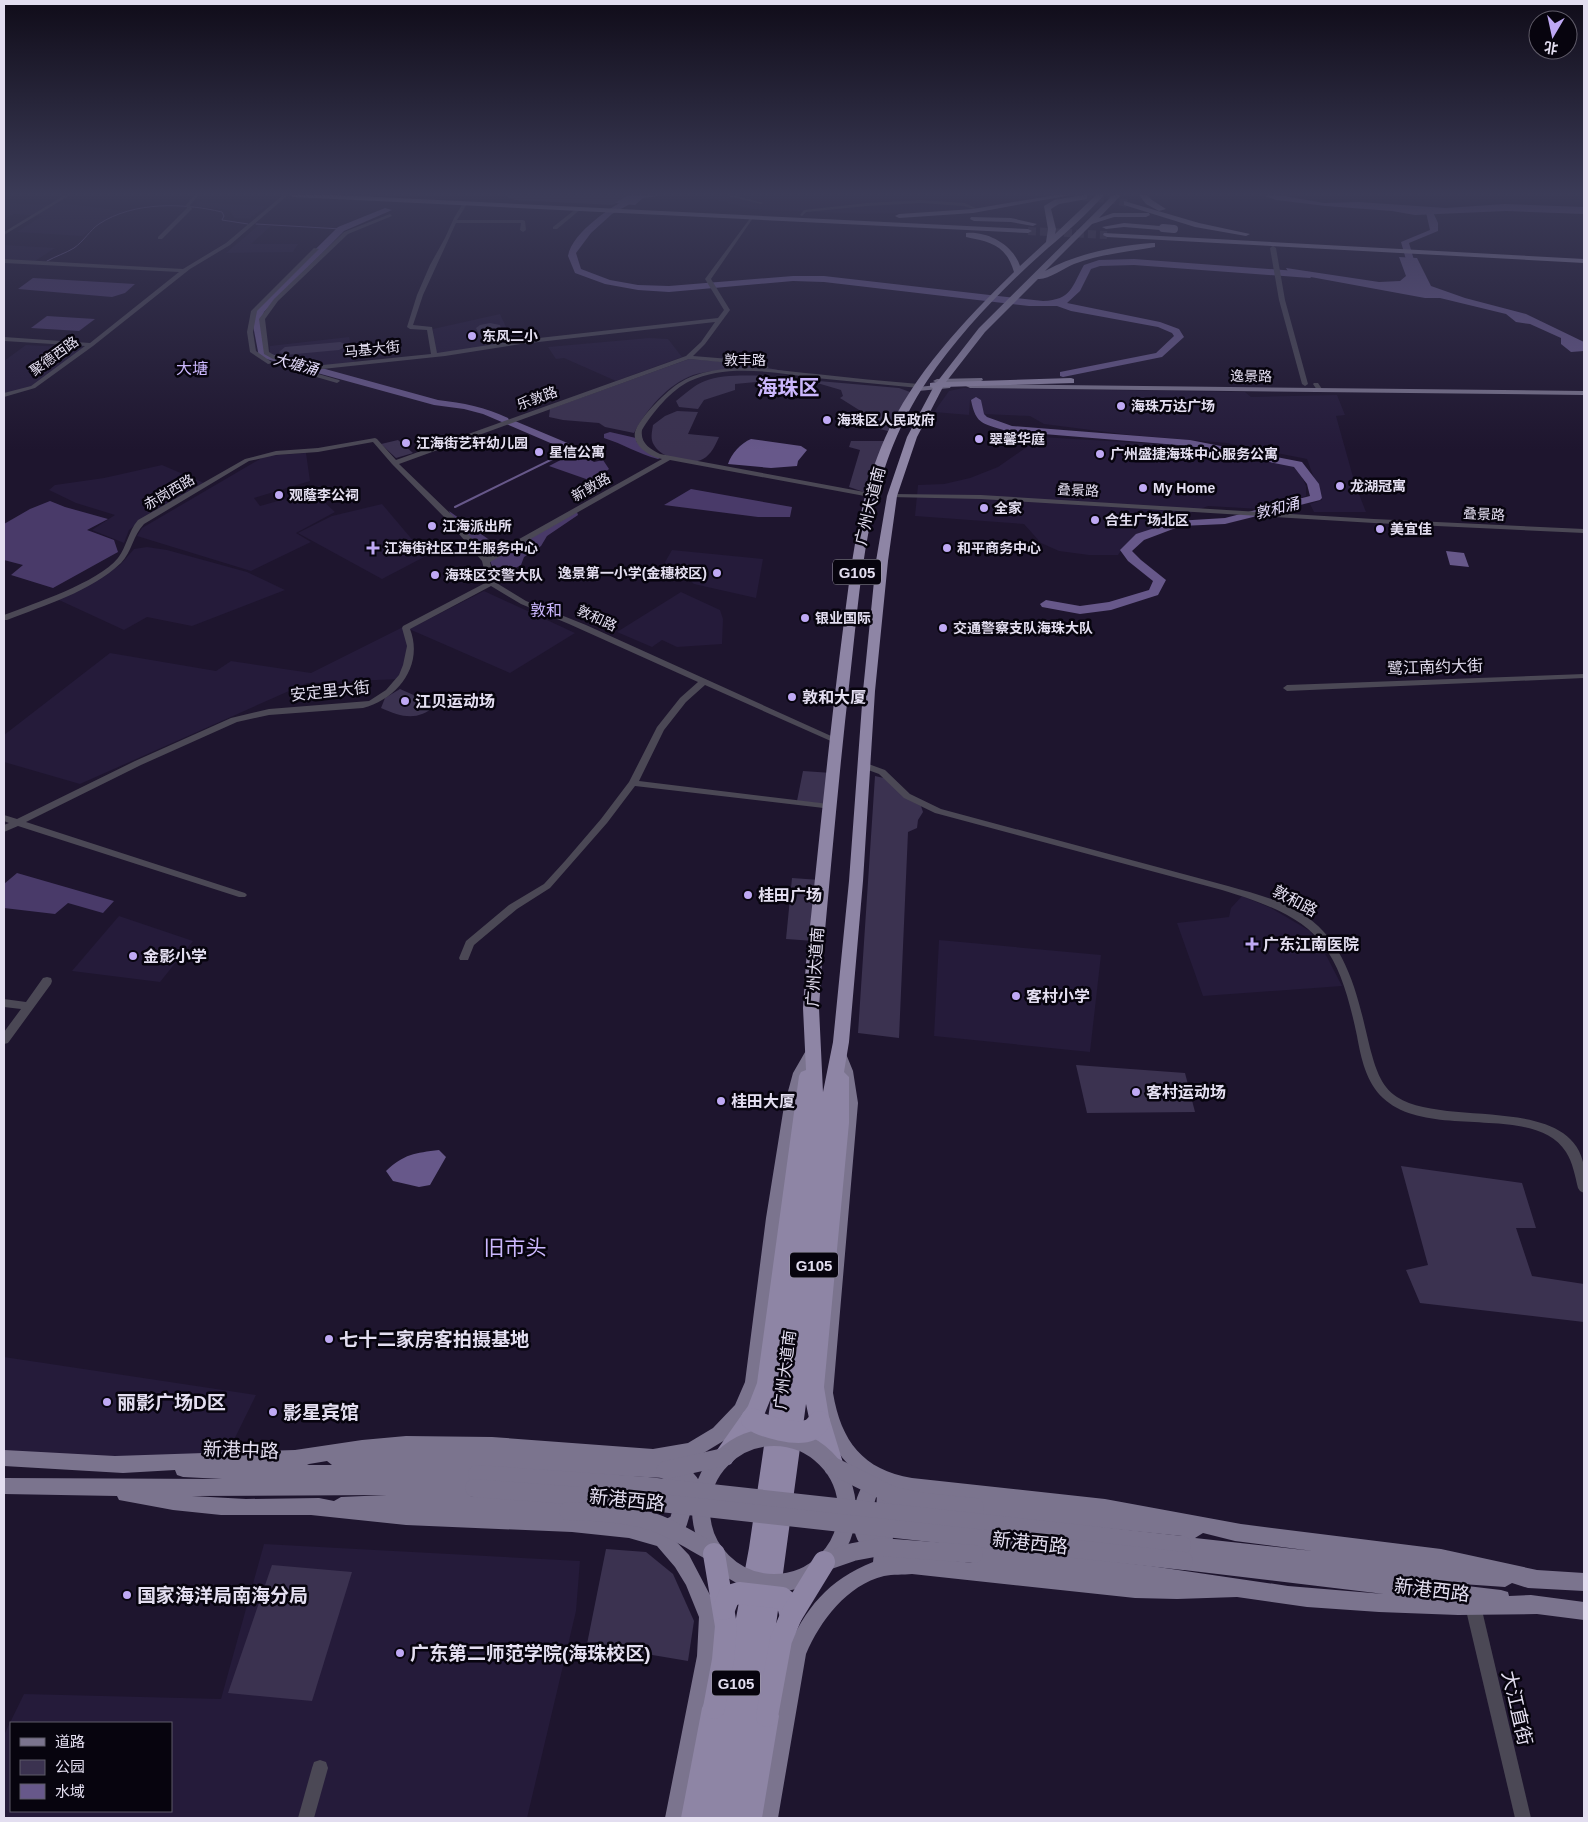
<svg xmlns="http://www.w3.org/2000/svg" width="1588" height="1822" font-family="Helvetica,'Noto Sans SC',sans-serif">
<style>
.built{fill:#251b3a;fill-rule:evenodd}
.green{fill:#3b3250}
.forest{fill:#493a69}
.water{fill:#67588a}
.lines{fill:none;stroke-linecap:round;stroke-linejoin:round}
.stream-far1{stroke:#67588a;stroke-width:1}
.stream{stroke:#67588a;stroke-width:2}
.river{fill:#67588a;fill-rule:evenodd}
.highway-tunnel{stroke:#3c334b;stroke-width:8;stroke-dasharray:8 4;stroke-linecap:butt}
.minor{fill:#4b4855;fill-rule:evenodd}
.major{fill:#7b748e;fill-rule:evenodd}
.highway{fill:#8e85a5;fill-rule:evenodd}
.major-bridge{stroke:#7b748e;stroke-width:18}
.highway-bridge-far1{stroke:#8e85a5;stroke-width:8}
.highway-bridge{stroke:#8e85a5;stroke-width:22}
.poi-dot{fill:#bfa9f4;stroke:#07040e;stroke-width:2}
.labels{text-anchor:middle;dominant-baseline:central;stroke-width:5;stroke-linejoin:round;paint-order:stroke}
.far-poi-label{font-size:14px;font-weight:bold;fill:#e3def0;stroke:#07040e;text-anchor:start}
.far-street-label{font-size:14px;fill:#e3def0;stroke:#07040e}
.far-water-label{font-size:15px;font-style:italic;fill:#e4dbfb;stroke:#07040e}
.shield{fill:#07040e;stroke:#a19dac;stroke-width:1}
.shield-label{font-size:15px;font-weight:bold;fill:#e3def0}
.far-quarter-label{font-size:16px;fill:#cbb7fd;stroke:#07040e}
.street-label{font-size:16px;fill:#e3def0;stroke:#07040e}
.poi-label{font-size:16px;font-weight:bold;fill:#e3def0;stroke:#07040e;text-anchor:start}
.near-poi-label{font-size:19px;font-weight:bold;fill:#e3def0;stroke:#07040e;text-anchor:start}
.near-street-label{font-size:19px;fill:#e3def0;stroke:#07040e}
.far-town-label{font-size:21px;font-weight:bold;fill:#cbb7fd;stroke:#07040e}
.near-neighbourhood-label{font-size:21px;fill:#cbb7fd;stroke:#07040e}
</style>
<rect width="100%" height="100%" fill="#1e152e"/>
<g class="built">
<path d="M696,195H1039L1052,196L988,207L929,213L862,214L752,209Z"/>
<path d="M198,202L266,206L249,219L235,218L229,210L193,206Z"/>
<path d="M4,203L57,205L61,203L125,211L104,221L82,236L17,232L42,216L14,214L4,219Z"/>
<path d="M259,225L271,226L251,244H298L293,252L226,253Z"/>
<path d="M4,245L55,248L35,261L4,259Z"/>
<path d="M500,314L513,342L435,354L433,329Z"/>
<path d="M349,337L355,363L314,368L276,357L270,353V346Z"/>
<path d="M649,338L668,339L682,357L616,381L564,358L556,359L548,347Z"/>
<path d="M26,345L84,348L33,387L4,395V361Z"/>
<path d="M963,388L1245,392L1251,397L1337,395L1345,415L1336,416L1355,484L1366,512H1314L1310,504L1322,500L1307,459L1226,443L1130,435L1044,424L1030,416L982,414L981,400H970L969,415L934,412L949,391Z"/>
<path d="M1041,437L1192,446L1296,464L1306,486V496L1260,509L1208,506L1156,526L1125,545L1118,555H1089L1059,551L1041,543L1024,524L915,516L918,485L944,484L970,478L998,467Z"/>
<path d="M306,453L310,481L254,498L260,506L299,495L304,499L319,497L335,512L296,533L311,542L286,554L251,571L137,536L142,528L265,456Z"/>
<path d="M162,465L204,483L139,522L129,530L124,543L92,530L115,515L76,503L49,490L55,485L104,478Z"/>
<path d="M382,504L426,556L382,579L298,533L332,516Z"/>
<path d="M147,547L167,550L247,572L285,590L192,626L147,617L124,630L59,600L120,565L134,549Z"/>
<path d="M672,550L763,559L756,598L694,584L685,575L660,571Z"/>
<path d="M484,591L575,633L510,673L409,629Z"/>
<path d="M681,592L720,610L723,619L722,644L677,647L662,640L652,647L617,632Z"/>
<path d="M403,627L410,652L400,679L307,683L80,784L4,762V735L110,653L216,671L231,661L311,673Z"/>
<path d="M1242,896L1271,908L1310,931L1327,957L1342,986L1203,996L1177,923L1229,917L1231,908Z"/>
<path d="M119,916L193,941L160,982L72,971Z"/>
<path d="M939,940L1101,955L1090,1052L934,1036Z"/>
<path d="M4,1357L256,1395L226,1456H34L4,1454Z"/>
<path d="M264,1544L580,1561L576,1611L527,1818H4V1735L24,1694L221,1699ZM11,1723H171V1811H11Z"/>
</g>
<g class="green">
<path d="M501,195H628L613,205L515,200Z"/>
<path d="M490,323L500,325L505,341L503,342L489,345L483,343L476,328L480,325Z"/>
<path d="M340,342L348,345L339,350L285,355L279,352L285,347Z"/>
<path d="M689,359L741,363L800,374C772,371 720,366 693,375C668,384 646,410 634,433L605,427L599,423L563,420L549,417L550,409Z"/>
<path d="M776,376L778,380L735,384V390L704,400L698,409L679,407L676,401C685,394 694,385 705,381C724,373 756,376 776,376Z"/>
<path d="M807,380L899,388L910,392L888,431L867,426L865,423L867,415L840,398L843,396L841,390Z"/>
<path d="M677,411L698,412L688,434L719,437C716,444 711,455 703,459C690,466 661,458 654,445C650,439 652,432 653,425L665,416Z"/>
<path d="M398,440L413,453L396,458L381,444Z"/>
<path d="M851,441H885L867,493L849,487L860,450L849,447Z"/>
<path d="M400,689L436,705C417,722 402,717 381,708L385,698Z"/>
<path d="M803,771L832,773L825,804L797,801Z"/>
<path d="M875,776L884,778L906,798L921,806L923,812L918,820L917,828L908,832L899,1038L858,1033Z"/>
<path d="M792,878L820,880L814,941L786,939Z"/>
<path d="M1076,1065L1185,1073L1195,1112L1087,1113Z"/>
<path d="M1401,1166L1522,1183L1536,1228H1516L1532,1276L1584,1284V1322L1420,1303L1406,1270L1428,1265Z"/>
<path d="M606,1549L646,1552L673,1574L694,1621L688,1661L587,1644Z"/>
<path d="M272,1565L352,1572L312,1701L228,1693Z"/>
</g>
<g class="forest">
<path d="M33,278L135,284L125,293L112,297L18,289Z"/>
<path d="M47,316L95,319L79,331L31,328Z"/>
<path d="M610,432L636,438V441L643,449L660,458L658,459C639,454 623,444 604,438V434Z"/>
<path d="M580,450L584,456L594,462L603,460L609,469L599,477L612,484L606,486L549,466Z"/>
<path d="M691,489L792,507L790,517H758L664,505Z"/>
<path d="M50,501L65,507L108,519L87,530L114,540L118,552L53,588L11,575L23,565L4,560V524L30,509Z"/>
<path d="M449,511L502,549L491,556H486L452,518Z"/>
<path d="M577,512L578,515L547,536L541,546L524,557L521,565L506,573L496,575L490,561Z"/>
<path d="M17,873L114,901L103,913L68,903L55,914L4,908V884Z"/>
</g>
<g class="water">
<path d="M628,195H665L643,198L635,205L615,203Z"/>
<path d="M1263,195H1278L1324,203L1359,202L1446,208L1505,204L1584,207V214L1506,211L1415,215L1392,211L1326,206L1276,200Z"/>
<path d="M1399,257L1417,258L1431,286L1465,298L1526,314L1584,342V351L1571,352L1561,344V338L1530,324L1516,322L1506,314L1440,298H1425L1289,273L1286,268L1379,282L1400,281L1406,276Z"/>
<path d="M751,439L801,446L807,450L798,461L797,466L771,468L728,464C731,454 741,443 751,439Z"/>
<path d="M1446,551L1464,553L1469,567L1450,565Z"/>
<path d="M439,1150L446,1157L430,1185L419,1187L393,1181L386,1171C404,1154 415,1153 439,1150Z"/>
</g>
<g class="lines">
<g class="stream-far1">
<path d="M256,224L341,229"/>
<path d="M47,261C56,256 66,253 74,248C84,241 90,230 99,224C134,201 184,203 222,212L224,216L222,220L248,224"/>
</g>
<path class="stream" d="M455,507L573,449"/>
<g class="river">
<path d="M635,195H646L612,214L591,233L576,253L581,269L610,280L638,285L669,286L793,276H824L1043,301C1072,300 1072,286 1084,265L1099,260L1134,259L1310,272L1314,275L1310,278L1134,265L1100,266L1091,269L1080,291L1067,303L1160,322L1179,329L1184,337L1162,357L1063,377L1060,376V372L1156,353L1174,336L1172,333L1158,327L1071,311L1057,306H1029L824,282L793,281L669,292L638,290L605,284L575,273L568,256C572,232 614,204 635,195Z"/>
<path d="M385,208L392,210L344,231L264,312L262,320L267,353L438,400C463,403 485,407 508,418L509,420L515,421L577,447L578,449L577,451H569L483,414L464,409L434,405L259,357L252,320L255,311L267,297L338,227Z"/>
<path d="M1425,208L1432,210L1438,223V231L1409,243L1419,277L1415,280L1411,277L1401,242L1430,230Z"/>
<path d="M976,397L981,400L984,414L987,417L1012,426L1190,440L1302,462L1319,484L1322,498L1320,500L1225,524L1181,526L1144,540L1132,551L1141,560L1166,580L1158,595L1111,610L1080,614L1042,607L1040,604L1046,600L1080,606L1109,602L1149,590L1153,581L1128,561L1120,550L1136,534L1176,521L1225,518L1310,496L1307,484L1294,467L1190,446L1006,431C984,423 976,426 971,400Z"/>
</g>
<g class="highway-tunnel">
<path d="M1084,197L1110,199L1127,203"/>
<path d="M1028,231L1107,235"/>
</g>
<g class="minor">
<path d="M65,195H70L4,235V232Z"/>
<path d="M194,195H199L190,205L192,209L162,239H158V237L187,208L186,205Z"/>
<path d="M283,195H288L230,245L190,269L93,346L35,388L4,397V393L31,386L85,346L4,341V337L90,343L179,272L4,263V259L183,269L226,243Z"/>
<path d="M724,195H732L763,203L761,204Z"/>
<path d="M921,200L965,203L980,210L978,211L964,206L921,203L867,206L806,212L802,216L800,215L804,210L867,203Z"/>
<path d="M463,203L467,204L457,220H523L525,221L526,230L523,232L520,230L521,223H456L423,295L413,325L432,327L437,353L521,340L718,318L724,310L705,279L751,217L753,218L711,279L730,310L705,344L693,356L742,360L769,367L766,369L742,364L689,359L399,464L454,517L487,557L662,459C651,457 632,446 635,432C639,418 668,389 681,382C692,375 705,372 717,370C750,365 784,371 816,374C850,378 885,381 919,384L922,386L919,388C885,385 850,381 816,378C776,373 728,363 690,381C671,390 653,412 642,430C640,443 650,449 660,454L870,493L873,495L870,497L670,460L490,562L495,582L526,601L586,625L840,740L836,743L833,742L705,685L686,702L664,730L639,781L829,804L832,805L834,807L832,809L635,786L607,823L550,888L517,909L474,945L468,960H460L459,958L466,941L509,905L544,884L565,861L601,819L629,782L657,727L680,698L698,682L569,624L521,604L491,586L410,629C424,665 398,699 363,708L269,715L237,722L141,765L26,822L245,893L247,895L245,897H239L18,826L4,832V825L9,823L4,821V815L17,819L135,761L231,718L269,709L369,701L386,690L399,675L403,665L407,646L402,628L403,626L487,582L482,561L476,554L448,521L392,464L373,442L318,452L276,455L249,461L144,524C133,535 132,552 121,563C90,592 45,605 7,620H4V615C35,603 97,583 118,558C127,546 128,532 138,520L245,459L276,451L318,448L375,438L377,439L396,460L686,356L701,342L715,322L521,344L445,356L313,370L273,359L264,354L259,319L274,299L344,232L390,214L392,216L348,234L278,301L265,319L269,352L277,357L313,366L431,354L427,330L410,329L407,327L417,295L430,265L445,238L454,218Z"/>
<path d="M577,208L581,209L557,229H553V227Z"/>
<path d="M1273,246L1276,248L1285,300L1308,384L1305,386L1302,384L1279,300L1270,248Z"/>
<path d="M314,248L319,249L257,311L253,332L256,351L273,363L268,364L250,352L247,332L251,311Z"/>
<path d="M301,369L339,380L340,381L337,383L299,372L298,371Z"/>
<path d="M1314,383H1318L1322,389L1321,390H1317L1313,384Z"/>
<path d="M892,494L981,495L1374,519L1584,529V533L1374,523L981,499L890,497L889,496Z"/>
<path d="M1584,674V678L1287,691L1283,688L1287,685Z"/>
<path d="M863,762L885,770L910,794L941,809L1228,886C1253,893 1277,899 1299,912C1348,940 1358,998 1370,1048C1375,1066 1380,1086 1397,1097C1445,1128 1571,1093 1584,1166C1586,1174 1584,1184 1584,1193L1580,1191L1578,1188C1575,1176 1573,1163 1566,1152C1534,1102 1428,1141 1383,1098C1366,1082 1361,1058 1357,1036C1337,940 1315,918 1222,890L935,813L904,798L879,774L860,767L859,765L860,763Z"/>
<path d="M47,977L51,978L52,981L51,984L8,1043L4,1044V1032L21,1009L4,1007V999L26,1002L43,978Z"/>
<path d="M1473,1599L1478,1601L1481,1606L1531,1818H1515L1465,1606L1468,1601Z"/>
<path d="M320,1760L326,1762L328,1768L314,1818H298L312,1768L314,1762Z"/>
</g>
<g class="major">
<path d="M982,378L983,380L979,382L937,383L933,381L937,379Z"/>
<path d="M947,384L951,386L950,388L918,391L914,389L918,387Z"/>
<path d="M967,384L1584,391V395L970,388L966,386Z"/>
<path d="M813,1046L818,1047L820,1051L807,1073L798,1106L782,1218L761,1382L747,1415L725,1440L697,1457L667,1463L671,1464L674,1470L671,1476L665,1478L483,1469L486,1474L483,1480L479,1482L483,1488L480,1494L470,1496L568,1502L574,1505L577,1511L575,1515L629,1520L649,1525L669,1534L689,1555L710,1595L717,1617V1656L685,1818H665L697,1656L699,1617L686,1585L675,1567L657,1546L629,1538L572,1532L406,1525L311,1515H221L173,1510L119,1500L117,1496L4,1494V1478L222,1479L183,1477L177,1475L175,1470L123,1473L4,1466V1450L115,1456L295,1450L362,1440L406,1436L492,1437L653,1449L688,1443L713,1428L735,1405L745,1382L766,1218L784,1106L793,1073L808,1047ZM327,1461L332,1465H307L309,1464ZM387,1495L341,1497L334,1501L319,1498L246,1499L192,1496Z"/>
<path d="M839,1048L844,1049L853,1071L858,1103L833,1393C841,1441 863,1470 912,1478L1105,1499L1241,1524L1441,1549L1537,1570L1584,1573V1591L1528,1588L1512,1583L1505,1587L1433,1582L1501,1590L1508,1592L1509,1596L1531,1595L1584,1602V1620L1537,1614L1458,1615L1379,1612L1307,1607L1237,1597L1177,1599L1135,1598L912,1574C903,1575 893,1574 884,1576C847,1585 820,1621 806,1654L778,1818H758L786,1653C805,1608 828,1580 873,1562L874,1553C870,1551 863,1548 860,1544C848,1528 854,1493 867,1480C836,1459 822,1430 817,1393L844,1103L841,1077L832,1053L834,1049ZM895,1491L969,1501L966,1507L969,1513L975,1515L1182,1536L1176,1539L1173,1545L1176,1551L1181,1553L1177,1555L1175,1561L1177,1567L1184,1570L1384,1594L1288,1586L1151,1566L974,1545L967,1548L965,1554L967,1560L973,1563L912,1556L892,1557ZM877,1494L875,1532L872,1511ZM1203,1533L1235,1541L1313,1551L1195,1538Z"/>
</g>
<g class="highway">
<path d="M290,195H337L1028,229L1032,231L1028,233L294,197Z"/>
<path d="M1055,195H1071L973,213L899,218L895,216L899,214L973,209Z"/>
<path d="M1083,195H1087V199L1059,204L1051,209L1056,229L1055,234L1096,195H1104C1087,214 1067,232 1048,248C1004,287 960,332 927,381C866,472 862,572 850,677C839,772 831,868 822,963L819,1008L823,1092L833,1042L849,881L863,691L876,561L887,496L907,437L933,388L930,387V383L937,382L979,328L1113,195H1121L1099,218L1113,213H1149L1150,215L1146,217H1114L1092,224L1045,271C1078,253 1115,246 1152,243H1155V247C1127,252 1101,254 1074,264C1064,268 1048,280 1038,279L985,332L946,382L1071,378L1074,379V383L943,387L917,437L897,496L888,561L875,691L863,881L849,1042L844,1072L849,1077V1123L824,1387L829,1417L844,1466L840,1473L833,1476L826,1473L813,1437L806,1404L773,1647L763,1706L767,1704L775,1708L779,1716L762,1818H681L702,1708L706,1700L714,1696L721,1699L749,1548L771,1398L763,1418L731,1464L724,1467L717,1464L713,1457L717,1450L748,1406L757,1383L799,1076L801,1072L806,1070L803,1008L806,963C818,854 828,745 842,637C851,570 857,501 885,438C913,374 964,321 1014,272C1006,245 991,242 966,237V233C988,231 1013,245 1020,266L1046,242L1048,229L1044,206L1054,200Z"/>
<path d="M1139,195H1147L1152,200L1166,209L1159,211L1146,204Z"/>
<path d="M1124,201L1199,223L1250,234L1246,236L1195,227L1124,205Z"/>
<path d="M971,217L1011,218L1037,224L1033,226L1011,222L974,221L970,219Z"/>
<path d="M1124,223L1160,226L1164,228L1160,230L1124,227L1106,229L1102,227Z"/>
<path d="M1104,233L1584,259V263L1107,237L1103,235Z"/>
</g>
<g class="major-bridge">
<circle cx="774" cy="1510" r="73"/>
<path d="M835,1467L894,1496L924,1502L975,1507"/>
<path d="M665,1470L684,1476L690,1483L678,1523L668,1528"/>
<path d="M666,1470L724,1457"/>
<path d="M477,1474L647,1486L1182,1545"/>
<path d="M474,1488L634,1500L1184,1561"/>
<path d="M568,1511C596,1512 626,1513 653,1522C674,1529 693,1542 712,1552"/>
<path d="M827,1561L853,1552L880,1547L974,1554"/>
</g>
<path class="highway-bridge-far1" d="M1163,228L1174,229"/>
<g class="highway-bridge">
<path d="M752,1419C763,1427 797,1436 810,1430C813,1429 816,1425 819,1422"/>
<path d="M714,1554L726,1626L723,1660L714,1708"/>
<path d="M724,1609L729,1596L739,1593L782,1598L787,1602L791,1616"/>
<path d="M767,1716L781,1640L791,1616L824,1562"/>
</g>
</g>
<linearGradient id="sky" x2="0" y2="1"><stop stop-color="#100c19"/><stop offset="0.43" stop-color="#3b3b57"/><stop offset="1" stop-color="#3b3b57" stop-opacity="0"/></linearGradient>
<rect width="1588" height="450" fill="url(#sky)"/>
<g class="poi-dot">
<circle cx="472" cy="336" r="5"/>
<circle cx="1121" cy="406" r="5"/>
<circle cx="827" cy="420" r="5"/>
<circle cx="979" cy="439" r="5"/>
<circle cx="406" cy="443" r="5"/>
<circle cx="539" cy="452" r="5"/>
<circle cx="1100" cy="454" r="5"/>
<circle cx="1340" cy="486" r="5"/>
<circle cx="1143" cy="488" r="5"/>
<circle cx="279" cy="495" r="5"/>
<circle cx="984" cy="508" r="5"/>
<circle cx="1095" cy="520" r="5"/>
<circle cx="432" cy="526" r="5"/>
<circle cx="1380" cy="529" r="5"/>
<path d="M370.5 540.5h5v5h5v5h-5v5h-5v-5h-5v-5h5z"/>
<circle cx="947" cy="548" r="5"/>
<circle cx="717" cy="573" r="5"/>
<circle cx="435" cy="575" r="5"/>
<circle cx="805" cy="618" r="5"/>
<circle cx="943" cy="628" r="5"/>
<circle cx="792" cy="697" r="5"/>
<circle cx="405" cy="701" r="5"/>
<circle cx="748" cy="895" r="5"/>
<path d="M1249.5 936.5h5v5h5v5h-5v5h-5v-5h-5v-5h5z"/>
<circle cx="133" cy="956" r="5"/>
<circle cx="1016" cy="996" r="5"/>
<circle cx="1136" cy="1092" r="5"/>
<circle cx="721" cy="1101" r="5"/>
<circle cx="329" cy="1339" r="5"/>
<circle cx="107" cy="1402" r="5"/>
<circle cx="273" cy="1412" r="5"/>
<circle cx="127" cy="1595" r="5"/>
<circle cx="400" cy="1653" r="5"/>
</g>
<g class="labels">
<g class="far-poi-label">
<text x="482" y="336">东风二小</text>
<text x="1131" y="406">海珠万达广场</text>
<text x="837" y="420">海珠区人民政府</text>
<text x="989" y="439">翠馨华庭</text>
<text x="416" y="443">江海街艺轩幼儿园</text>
<text x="549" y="452">星信公寓</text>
<text x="1110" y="454">广州盛捷海珠中心服务公寓</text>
<text x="1350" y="486">龙湖冠寓</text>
<text x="1153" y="488">My Home</text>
<text x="289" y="495">观蔭李公祠</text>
<text x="994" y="508">全家</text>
<text x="1105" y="520">合生广场北区</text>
<text x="442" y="526">江海派出所</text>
<text x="1390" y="529">美宜佳</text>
<text x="384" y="548">江海街社区卫生服务中心</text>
<text x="957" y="548">和平商务中心</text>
<text x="707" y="573" text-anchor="end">逸景第一小学(金穗校区)</text>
<text x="445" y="575">海珠区交警大队</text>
<text x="815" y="618">银业国际</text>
<text x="953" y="628">交通警察支队海珠大队</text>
</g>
<g class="far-street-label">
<text transform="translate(372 349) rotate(-6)">马基大街</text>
<text transform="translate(54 356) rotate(-36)">聚德西路</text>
<text x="745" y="360">敦丰路</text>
<text transform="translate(1251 376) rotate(1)">逸景路</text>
<text transform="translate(537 398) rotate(-20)">乐敦路</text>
<text transform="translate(591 487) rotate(-30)">新敦路</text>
<text transform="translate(1078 490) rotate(3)">叠景路</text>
<text transform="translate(169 492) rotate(-30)">赤岗西路</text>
<text transform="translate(1484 514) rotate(3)">叠景路</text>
<text transform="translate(597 618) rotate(25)">敦和路</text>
</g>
<g class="far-water-label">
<text transform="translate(296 364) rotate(15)">大塘涌</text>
<text transform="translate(1277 508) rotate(-14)">敦和涌</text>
</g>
<g class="shield">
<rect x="833" y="559.5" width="48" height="25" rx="4"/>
<rect x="790" y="1252.5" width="48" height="25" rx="4"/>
<rect x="712" y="1670.5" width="48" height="25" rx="4"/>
</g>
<g class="shield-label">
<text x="857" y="572">G105</text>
<text x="814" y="1265">G105</text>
<text x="736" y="1683">G105</text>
</g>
<g class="far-quarter-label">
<text x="192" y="368">大塘</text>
<text x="546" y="610">敦和</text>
</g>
<g class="street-label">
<text transform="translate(870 506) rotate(-76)">广州大道南</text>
<text transform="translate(1435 667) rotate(-2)">鹭江南约大街</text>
<text transform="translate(330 691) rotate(-6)">安定里大街</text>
<text transform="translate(1295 901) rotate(28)">敦和路</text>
<text transform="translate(815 967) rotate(-86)">广州大道南</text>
<text transform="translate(785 1370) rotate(-83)">广州大道南</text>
</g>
<g class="poi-label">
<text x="802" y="697">敦和大厦</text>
<text x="415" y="701">江贝运动场</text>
<text x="758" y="895">桂田广场</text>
<text x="1263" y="944">广东江南医院</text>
<text x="143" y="956">金影小学</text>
<text x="1026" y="996">客村小学</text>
<text x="1146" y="1092">客村运动场</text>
<text x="731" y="1101">桂田大厦</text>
</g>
<g class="near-poi-label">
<text x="339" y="1339">七十二家房客拍摄基地</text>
<text x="117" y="1402">丽影广场D区</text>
<text x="283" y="1412">影星宾馆</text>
<text x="137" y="1595">国家海洋局南海分局</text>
<text x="410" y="1653">广东第二师范学院(海珠校区)</text>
</g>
<g class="near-street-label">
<text transform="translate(241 1450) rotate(2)">新港中路</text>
<text transform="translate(627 1500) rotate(6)">新港西路</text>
<text transform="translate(1030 1543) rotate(6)">新港西路</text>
<text transform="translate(1432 1590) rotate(7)">新港西路</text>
<text transform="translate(1517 1708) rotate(77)">大江直街</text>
</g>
<g class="far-town-label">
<text x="788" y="387">海珠区</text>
</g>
<g class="near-neighbourhood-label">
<text x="515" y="1247">旧市头</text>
</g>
</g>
<rect width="1588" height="1822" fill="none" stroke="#e3def0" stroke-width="10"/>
<rect x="10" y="1722" width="162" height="90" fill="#07040e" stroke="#5f5b68"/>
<rect x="20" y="1738" width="25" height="8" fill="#7b748e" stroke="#5f5b68"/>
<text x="55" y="1747" font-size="15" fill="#e3def0">道路</text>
<rect x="20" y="1760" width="25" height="15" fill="#3b3250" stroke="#5f5b68"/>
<text x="55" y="1772" font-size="15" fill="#e3def0">公园</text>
<rect x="20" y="1784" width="25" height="15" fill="#67588a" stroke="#5f5b68"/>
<text x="55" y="1797" font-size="15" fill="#e3def0">水域</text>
<g transform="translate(1553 35) rotate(189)"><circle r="24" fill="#07040e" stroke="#5f5b68"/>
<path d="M0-4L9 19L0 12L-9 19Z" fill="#bfa9f4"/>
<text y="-8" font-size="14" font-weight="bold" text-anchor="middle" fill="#e3def0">北</text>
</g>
</svg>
